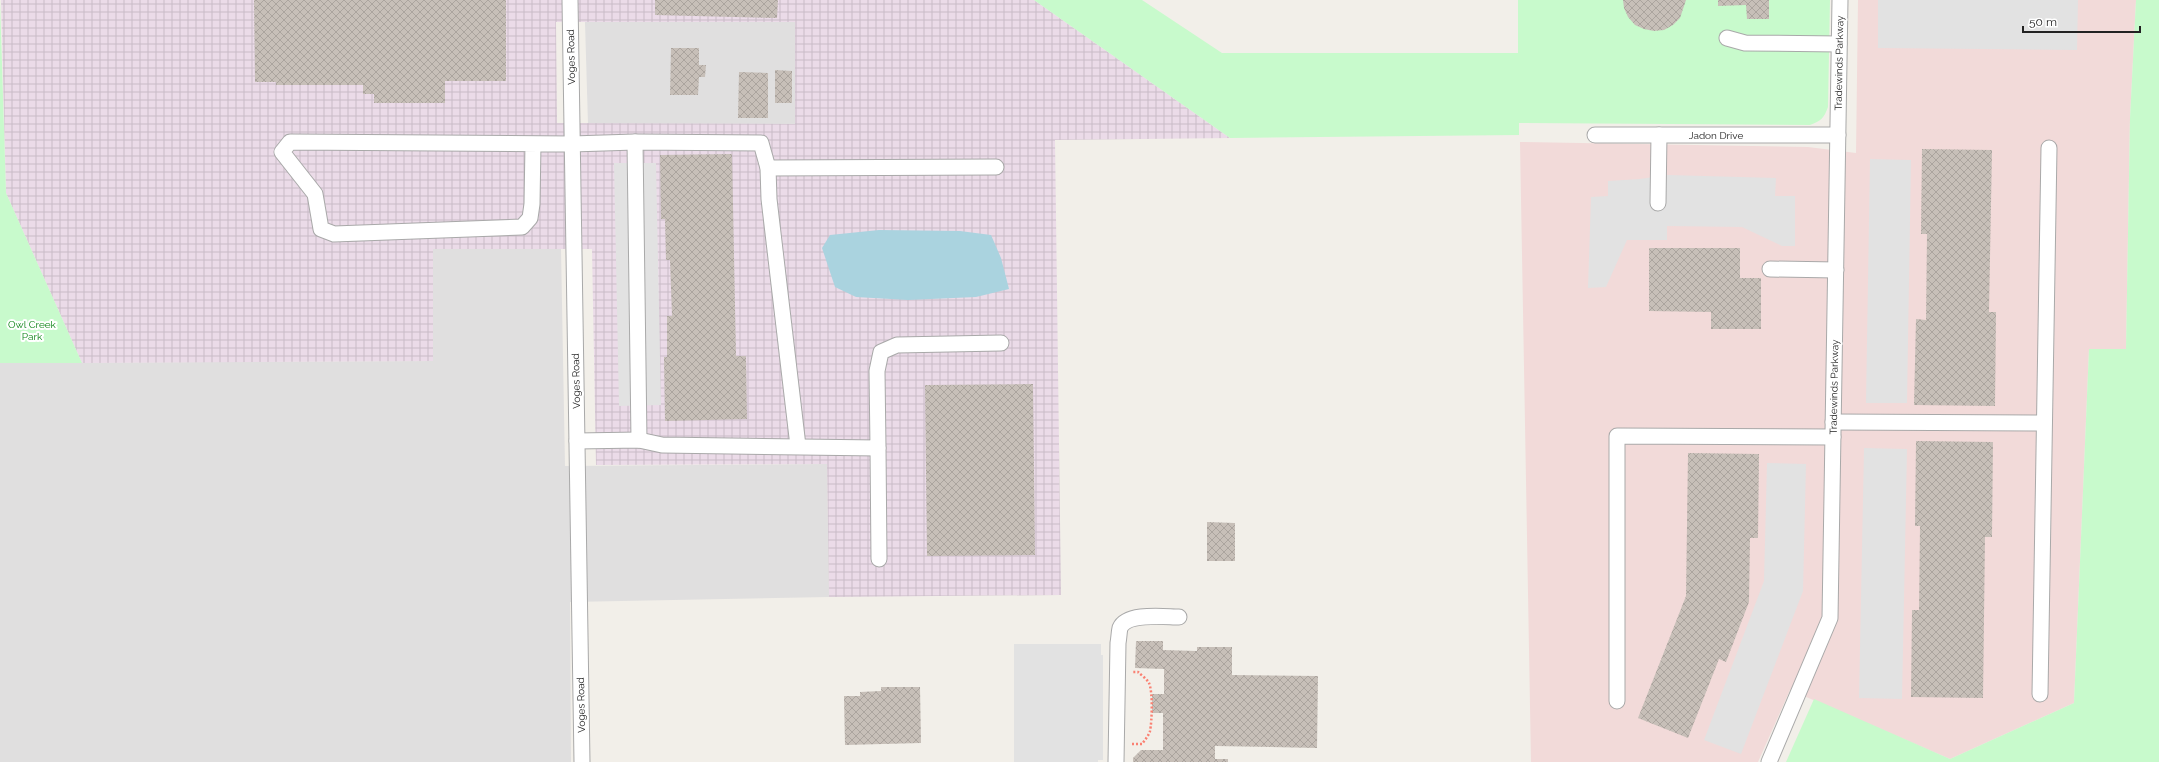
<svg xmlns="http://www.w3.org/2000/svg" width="2159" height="762" font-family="Raleway,sans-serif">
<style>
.residential{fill:#e0dfdf}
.commercial{fill:#f2dad9}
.industrial{fill:url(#industrial-grid);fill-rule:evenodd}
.park{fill:#c8facc}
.parking{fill:#e2e2e2}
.water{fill:#aad3df}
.building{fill:url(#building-cross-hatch)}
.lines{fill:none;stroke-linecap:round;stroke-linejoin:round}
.minor-casing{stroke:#a9a9a9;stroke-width:17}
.path{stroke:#fa8072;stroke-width:2.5;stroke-dasharray:2 2;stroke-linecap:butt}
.minor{stroke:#fff;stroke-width:15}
.labels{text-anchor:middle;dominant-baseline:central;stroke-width:4;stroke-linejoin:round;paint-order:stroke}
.street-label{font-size:10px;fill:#222;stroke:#fff}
.park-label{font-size:10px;fill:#0c8416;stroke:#fff}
</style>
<defs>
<pattern id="industrial-grid" width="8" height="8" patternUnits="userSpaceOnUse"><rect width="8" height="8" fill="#ebdbe8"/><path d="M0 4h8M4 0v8" fill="none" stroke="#c9bcc7"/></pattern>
<pattern id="building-cross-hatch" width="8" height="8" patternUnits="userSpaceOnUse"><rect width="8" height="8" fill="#c7bfb8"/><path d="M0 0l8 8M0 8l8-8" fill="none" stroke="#aba49e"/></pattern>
</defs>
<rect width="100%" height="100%" fill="#f2efe9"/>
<g class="residential">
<path d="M585,22H795V124H588Z"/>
<path d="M433,249H561L565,466L827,464L829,597L570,602L571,762H0V363L433,361Z"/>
</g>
<path class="commercial" d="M1858,0H2136L2130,118L2126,349H2089L2074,703L1950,759L1790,690L1758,762H1531L1520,142L1808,147L1856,153Z"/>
<path class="industrial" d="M1,0H1034L1230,138L1055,140L1061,595L829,597L827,464L596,465L592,249H433V361L82,363L6,193ZM556,22H795V124L557,123Z"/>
<g class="park">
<path d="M0,0L6,193L82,363H0Z"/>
<path d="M1034,0H1142L1222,53H1518V0H1830L1828,107C1824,118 1821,121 1810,125L1519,123V135L1230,138Z"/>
<path d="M2136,0H2159V762H1786L1814,699L1950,759L2074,703L2089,349H2126L2130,118Z"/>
</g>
<g class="parking">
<path d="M1878,0H2078L2077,50L1878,48Z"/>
<path d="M1870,159L1911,160L1907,403H1866Z"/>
<path d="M614,163H656L661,405L619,406Z"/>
<path d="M1668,175L1776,178L1775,196H1795V246H1782L1742,227L1667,226V240H1627L1606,287L1588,288L1591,197L1608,196V181L1640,179Z"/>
<path d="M1864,448L1907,449L1902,699L1859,698Z"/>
<path d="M1767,463L1806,464L1803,591L1741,754L1704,740L1764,581Z"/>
<path d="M1014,644H1101V655H1103V760H1098V762H1014Z"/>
</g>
<path class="water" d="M879,230L960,231L991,235L1001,258L1009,289L976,297L908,300L856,297L835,287L822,248L830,235Z"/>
<g class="building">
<path d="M254,0H506V81H445V103H374V94H363V85H276V82H255Z"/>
<path d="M655,0H778L777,18L655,15Z"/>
<path d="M1623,0H1686L1680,18L1673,25L1664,30L1654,31L1644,29L1635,25L1628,17L1624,8Z"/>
<path d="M1718,0H1769V19H1747L1746,5L1718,6Z"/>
<path d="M671,48H699V65H706L705,77H699L698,95H670Z"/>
<path d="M775,70L792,71V103H775Z"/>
<path d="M739,72L768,73V118H738Z"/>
<path d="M1922,149L1992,150L1989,312H1996L1995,406L1914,405L1916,319L1926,320L1927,234H1921Z"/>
<path d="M732,154L736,356H746L747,419L665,421L664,357H667V316H672L670,260H666L665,219H661L660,155Z"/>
<path d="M1649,248H1740V278H1761V329H1711V312L1649,311Z"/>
<path d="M1033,384L1035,555L927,556L925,385Z"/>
<path d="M1916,441L1993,442L1992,537H1985L1983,698L1911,697L1912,610H1919L1920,526H1915Z"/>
<path d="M1688,453L1759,454L1758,538H1750L1749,602L1726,662L1719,659L1688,738L1638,718L1686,596Z"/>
<path d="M1207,522L1235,523V561H1207Z"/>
<path d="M1136,641H1163V650L1197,651V647H1232V675L1318,676L1317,748L1215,746V759H1228V762H1133V758L1141,750H1163V713H1152V694H1164V669L1135,668Z"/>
<path d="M881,687H920L921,743L845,745L844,696H860V692L881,691Z"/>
</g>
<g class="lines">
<defs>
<g id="minor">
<path d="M570,0L582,762"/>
<path d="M1727,38L1745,43L1839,44"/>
<path d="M1595,135H1838"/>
<path d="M635,142L639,440"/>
<path d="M533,144L532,204L530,218L522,227L334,234L321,229L315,194L282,152L290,142L572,144L635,142L761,143L768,168L769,199L798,446"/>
<path d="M768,168L996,167"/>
<path d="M1658,203L1659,135"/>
<path d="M1770,269L1836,270"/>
<path d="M1833,422L2044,423"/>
<path d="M577,441L639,440L662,445L878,448L877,371L881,352L897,345L1001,343"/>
<path d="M878,448L879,559"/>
<path d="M2040,694L2049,148"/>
<path d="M1617,701V436L1833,437"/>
<path d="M1116,762L1118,643C1119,638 1119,632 1120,628C1127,612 1165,617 1179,617"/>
<path d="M1769,762L1830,618L1840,0"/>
</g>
</defs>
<use href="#minor" class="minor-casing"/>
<path class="path" d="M1132,744H1142C1145,740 1149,735 1150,731C1152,721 1153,692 1149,683C1147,679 1141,675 1138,672H1132"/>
<use href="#minor" class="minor"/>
</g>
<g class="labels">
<g class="street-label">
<text transform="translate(571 57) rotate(-91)">Voges Road</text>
<text transform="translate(1839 63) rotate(-89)">Tradewinds Parkway</text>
<text x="1716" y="135">Jadon Drive</text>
<text transform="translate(576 381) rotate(-91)">Voges Road</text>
<text transform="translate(1834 387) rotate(-89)">Tradewinds Parkway</text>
<text transform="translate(581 705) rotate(-91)">Voges Road</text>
</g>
<g class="park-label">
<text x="32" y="324">Owl Creek<tspan x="32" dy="12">Park</tspan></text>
</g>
</g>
<path d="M2023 26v6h117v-6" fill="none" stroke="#222222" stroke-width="2"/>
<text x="2029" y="26" font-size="12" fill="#222222" stroke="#ffffff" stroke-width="3" paint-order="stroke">50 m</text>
</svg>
